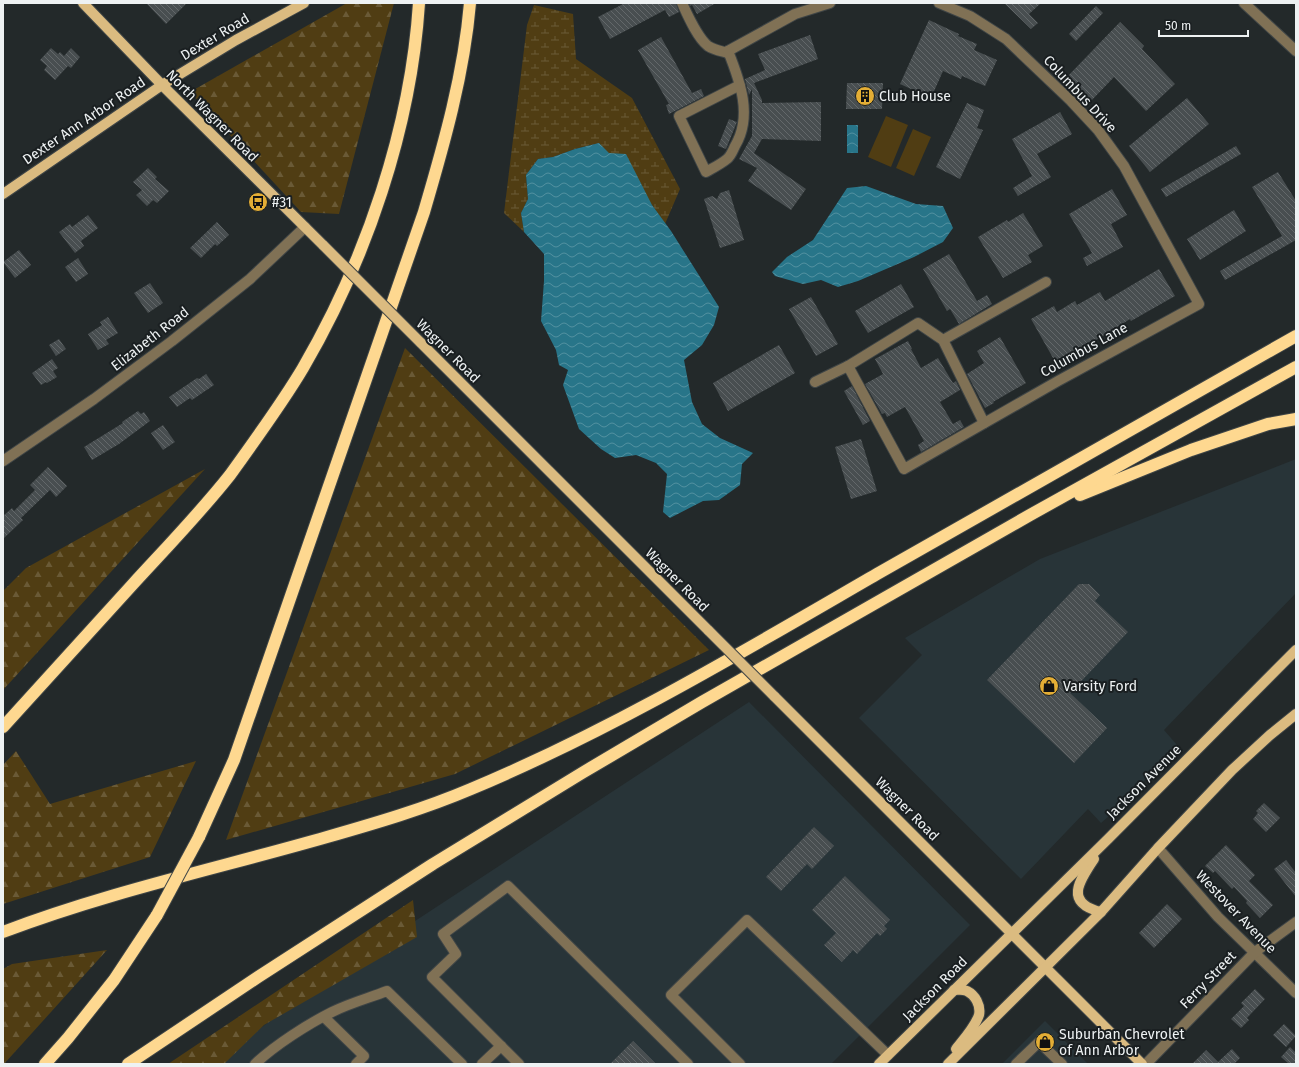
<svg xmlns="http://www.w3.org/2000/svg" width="1299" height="1067" font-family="'Fira Sans',sans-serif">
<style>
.built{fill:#283438}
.forest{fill:url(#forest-firs)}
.wetland{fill:url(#wetland-marsh)}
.pitch{fill:#503d13}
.water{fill:url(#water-waves)}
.building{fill:url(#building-back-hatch)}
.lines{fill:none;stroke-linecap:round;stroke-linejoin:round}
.minor-casing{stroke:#3f4546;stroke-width:12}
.major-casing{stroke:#3f4546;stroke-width:12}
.highway-casing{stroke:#3f4546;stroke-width:14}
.minor{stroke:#807155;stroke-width:10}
.major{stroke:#dbbb80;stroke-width:10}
.highway{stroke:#fed890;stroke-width:12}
.major-bridge-casing{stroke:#3f4546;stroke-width:12;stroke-linecap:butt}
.highway-bridge-casing{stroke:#3f4546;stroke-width:14;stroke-linecap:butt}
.major-bridge{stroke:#dbbb80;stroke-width:10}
.highway-bridge{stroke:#fed890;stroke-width:12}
.labels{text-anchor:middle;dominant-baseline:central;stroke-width:4;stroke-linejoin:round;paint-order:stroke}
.street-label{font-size:14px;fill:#eef2f3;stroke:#1a1f21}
.poi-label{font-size:14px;fill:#eef2f3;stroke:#1a1f21;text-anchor:start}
</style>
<defs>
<pattern id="forest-firs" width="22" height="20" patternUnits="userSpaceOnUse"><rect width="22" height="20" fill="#503d13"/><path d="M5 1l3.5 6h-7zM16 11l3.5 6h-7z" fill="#6a5a36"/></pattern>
<pattern id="wetland-marsh" width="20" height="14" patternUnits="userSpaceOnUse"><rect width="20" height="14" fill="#503d13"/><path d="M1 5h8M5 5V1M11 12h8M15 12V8" fill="none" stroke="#6a5a36"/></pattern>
<pattern id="water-waves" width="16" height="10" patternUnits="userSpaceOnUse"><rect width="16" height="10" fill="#287589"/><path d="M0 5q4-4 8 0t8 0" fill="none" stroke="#5290a0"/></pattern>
<pattern id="building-back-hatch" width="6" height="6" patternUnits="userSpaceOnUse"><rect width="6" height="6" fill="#484e50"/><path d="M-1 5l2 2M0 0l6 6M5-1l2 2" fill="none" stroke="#63686a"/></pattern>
</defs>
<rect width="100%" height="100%" fill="#23292a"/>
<g class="built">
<path d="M1296,459V593L1164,730L1177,745L1123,804L1101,823L1088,809L1021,879L859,718L922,655L905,638L1040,559Z"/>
<path d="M749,702L970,925L831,1064H209L383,942Z"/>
<path d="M1045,1021L1088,1064H1002Z"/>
</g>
<g class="forest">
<path d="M347,3H394L339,214L301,212L190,92Z"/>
<path d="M405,348L709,650L455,774L226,840Z"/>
<path d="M205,469L3,690V591L26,568Z"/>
<path d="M16,751L50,804L196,761L150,857L3,904V765Z"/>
<path d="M413,900L417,937L264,1025L224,1064H168Z"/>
<path d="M107,950L4,1064H3V969L12,964Z"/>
</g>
<path class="wetland" d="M534,5L573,14L576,59L632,98L680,189L665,224L652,205L599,143L575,149L553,157L538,159L526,175L528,199L521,213L524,232L504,213L527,25Z"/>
<g class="pitch">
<path d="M886,116L908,125L891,167L868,157Z"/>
<path d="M913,129L931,137L914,176L896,168Z"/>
</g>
<g class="water">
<rect x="847" y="125" width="11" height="28"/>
<path d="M599,143L609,153L626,154L652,205L671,231L719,307L714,325L702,345L684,360L692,402L702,424L720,438L753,453L742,464L740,485L719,500L703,501L670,518L663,512L667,474L656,463L636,455L615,458L601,449L579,429L563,385L568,370L559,365L556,350L541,321L544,281V254L524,232L521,213L528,199L526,175L538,159L553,157L575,149Z"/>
<path d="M866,186L916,204L943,206L953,228L943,242L914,257L858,281L838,287L821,280L803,284L775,276L772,272L787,257L813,240L847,188Z"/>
</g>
<g class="building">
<path d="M146,3H187L166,24Z"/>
<path d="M625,3H676L679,12L669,17L665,10L610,39L598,17Z"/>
<path d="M689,3H716L697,14L692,5L690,6Z"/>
<path d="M1004,3H1041L1029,14L1038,23L1031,29Z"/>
<path d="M1096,6L1103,13L1076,41L1069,34Z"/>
<path d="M929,20L959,34L958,36L977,44L974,50L997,60L985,86L962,76L961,79L943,71L931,98L900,84Z"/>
<path d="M1120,22L1144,46L1142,49L1175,84L1146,111L1114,77L1090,102L1066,78Z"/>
<path d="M810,35L818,59L754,83L762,100V103L821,102V141L762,139L754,153L806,189L791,210L748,181L757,168L739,159L752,136V89L749,95L745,79L765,70L758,54Z"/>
<path d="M661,37L692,93L701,89L704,96L669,114L666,105L669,104L638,50Z"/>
<path d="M51,48L58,54L60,52L64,56L71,48L80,57L71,68L68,66L55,80L44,70L47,66L40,60Z"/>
<path d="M847,83H883L882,109H846Z"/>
<path d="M1187,98L1209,124L1150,172L1129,146Z"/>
<path d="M967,103L984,110L977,128L983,130L960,179L936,167Z"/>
<path d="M1060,112L1072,134L1037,154L1051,177L1018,196L1013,188L1032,176L1012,139Z"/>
<path d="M729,119L737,122L726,149L718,146Z"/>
<path d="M1236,146L1241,154L1166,197L1161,189Z"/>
<path d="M148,168L157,177L155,179L169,191L157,203L153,200L147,206L136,195L142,190L133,182Z"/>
<path d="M1278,172L1296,201V240L1225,280L1220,271L1282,236L1252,187Z"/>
<path d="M1112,189L1127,215L1111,224L1123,247L1087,266L1083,258L1092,253L1069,214Z"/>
<path d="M729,190L744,240L720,248L704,199L712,196L717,199L720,193Z"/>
<path d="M1234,210L1246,231L1200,260L1187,239Z"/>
<path d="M1023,213L1043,246L1028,255L1032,262L1003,278L978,237L1007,220L1008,222Z"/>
<path d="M88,215L98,228L81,241L84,246L75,253L59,232L70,224L72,227Z"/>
<path d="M217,222L229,235L217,246L215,244L201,258L190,248Z"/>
<path d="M19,250L31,265L15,278L3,262Z"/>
<path d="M949,254L977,301L987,295L992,304L959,324L950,309L947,311L923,269Z"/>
<path d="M78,258L88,274L76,282L65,267Z"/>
<path d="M1159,269L1175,296L1131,321L1130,319L1103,336L1079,350L1080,352L1057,365L1031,319L1054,306L1057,312L1075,301L1077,305L1100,292L1105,301Z"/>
<path d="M150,283L163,303L148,313L134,293Z"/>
<path d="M901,284L914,307L868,333L855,311Z"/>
<path d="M811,297L838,344L816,356L789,309Z"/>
<path d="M108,317L118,333L106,340L109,344L98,350L88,334L102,325L100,322Z"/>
<path d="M1000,337L1026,383L993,402L994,403L985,408L967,374L984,363L977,351Z"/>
<path d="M59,339L66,349L56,356L49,345Z"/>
<path d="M908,341L912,349H911L921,368L938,358L953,383L956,381L960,390L940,402L953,424L960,420L964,427L921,452L918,445L924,441L905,407L887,417L885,413L882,414L865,384L883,374L875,359Z"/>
<path d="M779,345L795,373L728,411L713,383Z"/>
<path d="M52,359L58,368L53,371L57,377L47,383L46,382L41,385L32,373Z"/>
<path d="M206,374L214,385L192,400L190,398L177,407L169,397L197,378L199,379Z"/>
<path d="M852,386L870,421L863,425L844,391Z"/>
<path d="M138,411L141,414L144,412L150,421L119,444L92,460L84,447L123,423L122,422Z"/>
<path d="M163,425L175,442L163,450L151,433Z"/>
<path d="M861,439L877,491L851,499L835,447Z"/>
<path d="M48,467L67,486L56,497L50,490L21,518L23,520L3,539V516L12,508L14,511L35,490L30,485Z"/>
<path d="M1079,584H1089L1100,595L1095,601L1128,632L1070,693L1107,728L1074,763L987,680Z"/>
<path d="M1264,803L1280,818L1266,832L1253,819L1258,813L1256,811Z"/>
<path d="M814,827L834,846L812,869L807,864L781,891L766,877Z"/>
<path d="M1226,845L1255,875L1249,881L1273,905L1260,918L1246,903L1247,901L1234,887L1232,889L1215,871L1213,873L1205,866Z"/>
<path d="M1286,860L1296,873V897L1274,869Z"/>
<path d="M845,876L890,920L884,926L887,929L880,936L877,933L857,954L853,950L842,962L824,945L836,933L812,910Z"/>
<path d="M1167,904L1182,919L1154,948L1139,933Z"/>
<path d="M1255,989L1265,999L1247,1018L1249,1020L1241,1028L1231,1019L1244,1006L1241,1003Z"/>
<path d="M1284,1024L1296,1036L1286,1047L1273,1035Z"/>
<path d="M633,1041L656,1064H610Z"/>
<path d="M1290,1047L1296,1053V1064H1289L1281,1057Z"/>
<path d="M1232,1049L1240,1058L1234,1064H1192L1206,1050L1218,1062Z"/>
</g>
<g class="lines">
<defs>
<g id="minor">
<path d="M682,3C688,16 697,37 708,46C714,50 721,51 728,53V51L795,14L830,3"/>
<path d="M1244,3L1296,51"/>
<path d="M728,51C740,81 753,116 735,146C733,150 731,156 727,159C721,164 713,168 706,172L679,116L740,85"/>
<path d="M943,340L1046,282"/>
<path d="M848,366L918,323L943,340L984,423"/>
<path d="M815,382L848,366L904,469L1058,381L1199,304L1124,166L1098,130L1071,101L1006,39L970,16L939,3"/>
<path d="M3,461L94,399L172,341L250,279L305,227"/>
<path d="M1158,848L1218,917L1296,993"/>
<path d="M324,1017L364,1056L356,1064"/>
<path d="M255,1064C275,1045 308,1024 332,1012C350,1003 369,998 387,991L462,1064"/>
<path d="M482,1064L501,1046"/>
<path d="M519,1064L432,977L456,954L443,934L508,886L688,1064"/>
<path d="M740,1064L671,995L747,920L888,1055"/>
<path d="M1016,1064L1039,1042L1062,1064"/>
<path d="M1146,1064L1255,952L1296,922"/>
</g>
<g id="major">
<path d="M83,3L162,85L324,246"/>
<path d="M3,194L162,85L236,40L304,3"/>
<path d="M420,342L709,631"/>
<path d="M774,696L1142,1064"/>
<path d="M1094,859C1079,881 1064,903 1101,912"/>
<path d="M954,990C958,990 963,989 967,991C975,995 981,1005 979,1015C975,1027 964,1039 956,1049"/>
<path d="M879,1064L1108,839L1296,650"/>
<path d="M948,1064L1101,912L1158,848L1232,770L1270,735L1296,714"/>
</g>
<g id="highway">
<path d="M1080,495L1191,450L1268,424L1296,419"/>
<path d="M3,727C46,680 89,632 133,584C166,548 200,513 230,475C255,440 281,405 303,368C366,260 411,128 419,3"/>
<path d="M199,837L234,760L424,212C444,144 464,74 470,3"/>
<path d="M3,932C108,892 219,868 327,837C376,823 424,809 471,789C612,730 744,651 877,574C1016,494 1156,415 1296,336"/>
<path d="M45,1064L68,1038L114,980L157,915"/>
<path d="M128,1064L258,977L433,864L582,773L702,702L1030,515L1296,367"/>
</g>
</defs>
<use href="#minor" class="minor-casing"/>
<use href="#major" class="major-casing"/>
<use href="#highway" class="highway-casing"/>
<use href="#minor" class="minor"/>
<use href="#major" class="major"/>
<use href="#highway" class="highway"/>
<defs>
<g id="major-bridge">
<path d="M324,246L420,342"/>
<path d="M709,631L774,696"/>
</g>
<path id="highway-bridge" d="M157,915L199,837"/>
</defs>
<use href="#major-bridge" class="major-bridge-casing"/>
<use href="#highway-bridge" class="highway-bridge-casing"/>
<use href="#major-bridge" class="major-bridge"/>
<use href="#highway-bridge" class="highway-bridge"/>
</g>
<defs>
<symbol id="building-disc" viewBox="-11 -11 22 22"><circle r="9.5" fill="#e4ae35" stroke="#1a1f21"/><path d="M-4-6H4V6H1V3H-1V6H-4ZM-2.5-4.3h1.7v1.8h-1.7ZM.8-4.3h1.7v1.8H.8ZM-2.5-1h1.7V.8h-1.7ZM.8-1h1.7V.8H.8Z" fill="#111"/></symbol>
<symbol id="bus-disc" viewBox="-11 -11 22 22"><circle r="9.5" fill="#e4ae35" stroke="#1a1f21"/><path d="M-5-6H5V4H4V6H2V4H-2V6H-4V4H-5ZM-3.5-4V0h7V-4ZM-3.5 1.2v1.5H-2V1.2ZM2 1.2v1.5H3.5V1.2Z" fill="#111"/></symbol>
<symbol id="shop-disc" viewBox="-11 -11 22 22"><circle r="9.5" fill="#e4ae35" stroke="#1a1f21"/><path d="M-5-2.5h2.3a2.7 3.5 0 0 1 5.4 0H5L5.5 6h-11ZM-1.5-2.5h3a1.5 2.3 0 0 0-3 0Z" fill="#111"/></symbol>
</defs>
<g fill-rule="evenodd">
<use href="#building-disc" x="854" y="85" width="22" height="22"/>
<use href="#bus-disc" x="247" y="191" width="22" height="22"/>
<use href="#shop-disc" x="1038" y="675" width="22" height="22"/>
<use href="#shop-disc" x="1034" y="1031" width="22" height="22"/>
</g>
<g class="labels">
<g class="street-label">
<text transform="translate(215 37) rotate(-31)">Dexter Road</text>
<text transform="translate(1080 94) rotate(47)">Columbus Drive</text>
<text transform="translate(212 116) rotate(45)">North Wagner Road</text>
<text transform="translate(84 121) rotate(-34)">Dexter Ann Arbor Road</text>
<text transform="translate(150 339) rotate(-38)">Elizabeth Road</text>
<text transform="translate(1084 350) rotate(-29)">Columbus Lane</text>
<text transform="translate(448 351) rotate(45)">Wagner Road</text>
<text transform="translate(677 580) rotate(45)">Wagner Road</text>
<text transform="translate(1144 782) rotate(-45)">Jackson Avenue</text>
<text transform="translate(907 809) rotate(45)">Wagner Road</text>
<text transform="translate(1236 912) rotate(46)">Westover Avenue</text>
<text transform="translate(1208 980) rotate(-46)">Ferry Street</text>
<text transform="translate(935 989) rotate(-45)">Jackson Road</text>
</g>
<g class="poi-label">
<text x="879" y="96">Club House</text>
<text x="272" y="202">#31</text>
<text x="1063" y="686">Varsity Ford</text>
<text x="1059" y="1034">Suburban Chevrolet<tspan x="1059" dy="16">of Ann Arbor</tspan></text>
</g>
</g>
<rect width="1299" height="1067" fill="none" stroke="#eef2f3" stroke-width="8"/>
<path d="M1159 30v6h89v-6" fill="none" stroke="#eef2f3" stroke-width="2"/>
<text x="1165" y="30" font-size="12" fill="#eef2f3" stroke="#1a1f21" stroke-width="3" paint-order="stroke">50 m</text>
</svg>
